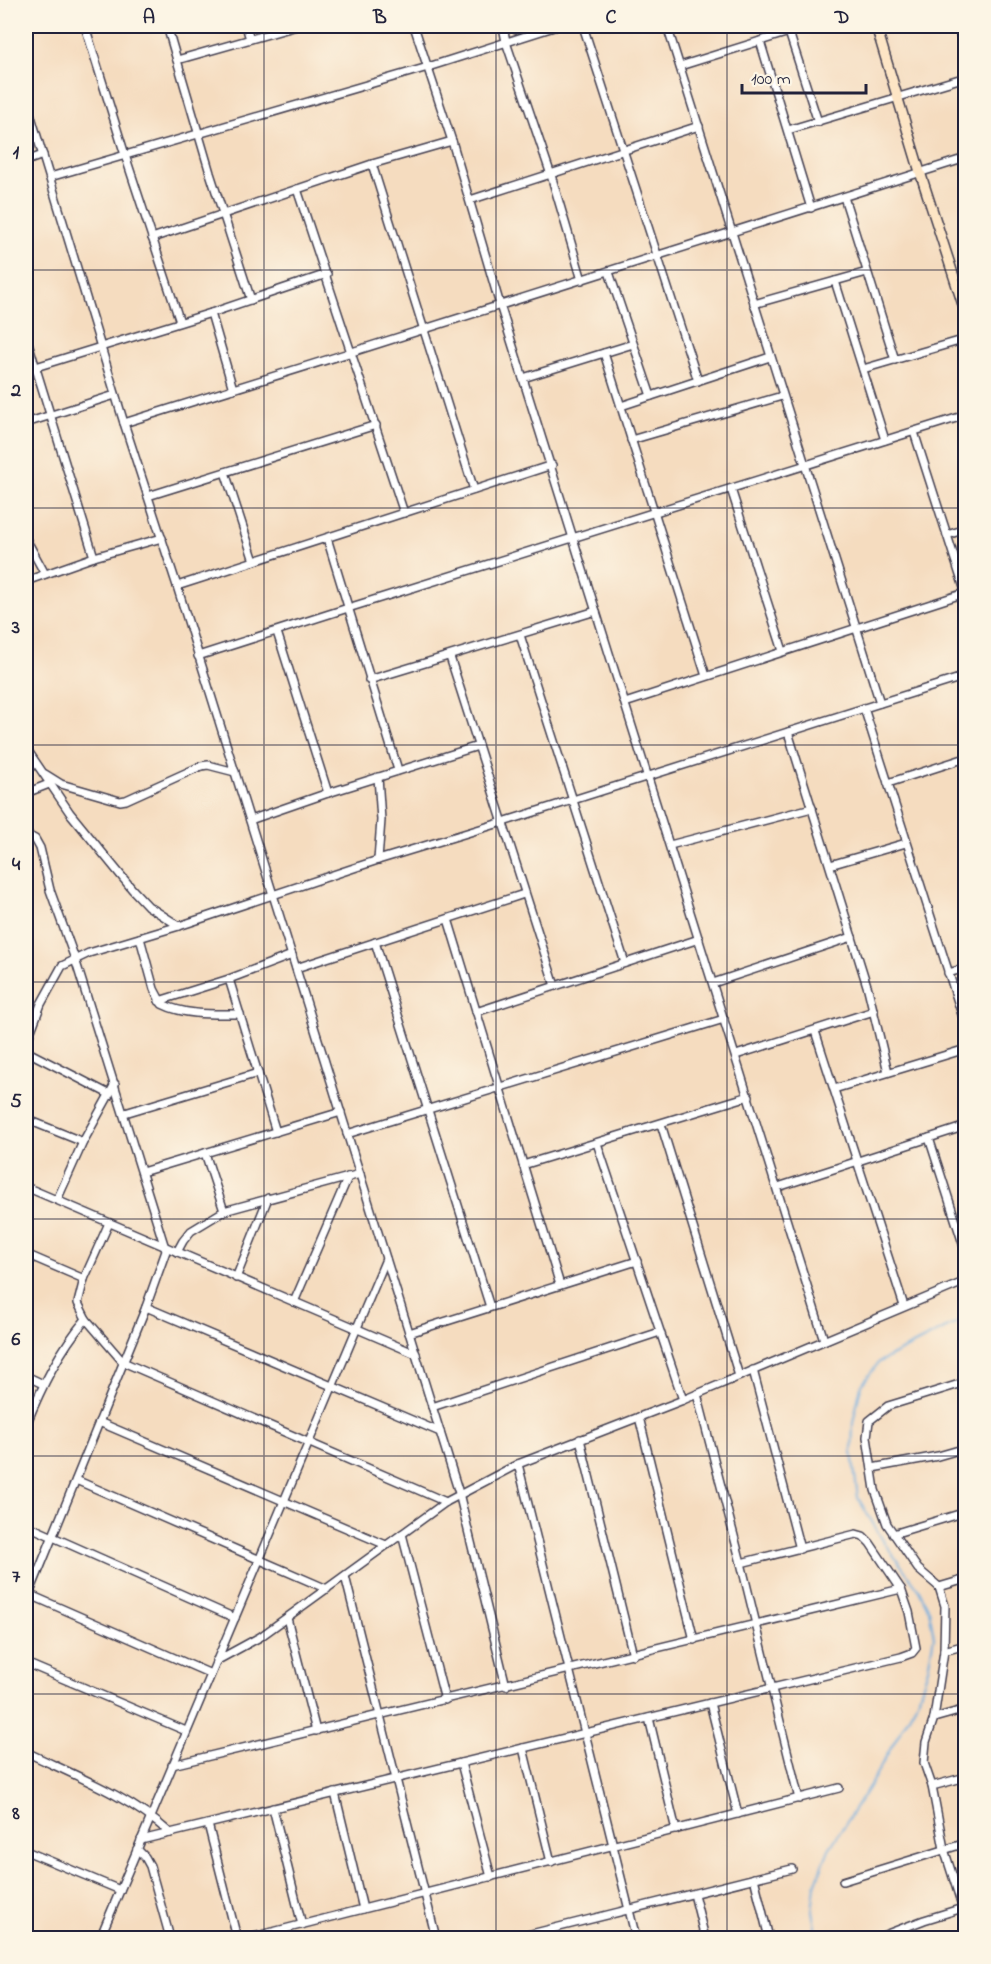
<svg xmlns="http://www.w3.org/2000/svg" width="991" height="1964" font-family="'Indie Flower',sans-serif">
<style>
.lines{fill:none;stroke-linecap:round;stroke-linejoin:round}
.stream{stroke:#6aaadd;stroke-width:2}
.street-casing{stroke:#423e4f;stroke-width:10}
.secondary-casing{stroke:#423e4f;stroke-width:12}
.street{stroke:#fff;stroke-width:7}
.secondary{stroke:#fde5c5;stroke-width:9}
.grid{fill:none;stroke:#22223b;stroke-width:1.5;stroke-opacity:0.55}
.neatline{fill:none;stroke:#22223b;stroke-width:2}
.grid-label{font-size:20px;text-anchor:middle;font-weight:bold;fill:#22223b}
</style>
<rect width="100%" height="100%" fill="#fcf5e5"/>
<filter id="ink" filterUnits="userSpaceOnUse"><feTurbulence type="fractalNoise" baseFrequency=".0167" numOctaves="2"/><feDisplacementMap in="SourceGraphic" scale="12" xChannelSelector="R" yChannelSelector="G"/><feConvolveMatrix kernelMatrix="1 2 1 2 8 2 1 2 1" color-interpolation-filters="sRGB"/></filter>
<filter id="wash" filterUnits="userSpaceOnUse"><feTurbulence type="fractalNoise" baseFrequency=".008" numOctaves="4" result="noise"/><feDisplacementMap in="SourceGraphic" scale="24" xChannelSelector="R" yChannelSelector="G"/><feGaussianBlur stdDeviation="1.35" result="paint"/><feColorMatrix in="noise" values="0 0 0 0 0 0 0 0 0 0 0 0 0 0 0 0 0 1.4 0 .05"/><feComposite in="paint" operator="in"/></filter>
<g filter="url(#wash)">
<rect width="100%" height="100%" fill="#f5dcbf"/>
<g class="lines">
<path class="stream" d="M817,1938L812,1911L815,1885L829,1849L870,1785L918,1700L928,1668L934,1637L929,1610L918,1588L885,1544L858,1498L852,1453L853,1422L861,1386L879,1362L966,1318"/>
</g>
</g>
<g filter="url(#ink)">
<g class="lines">
<defs>
<g id="street">
<path d="M85,26L125,155L180,322"/>
<path d="M167,26L210,173L251,300"/>
<path d="M246,26L250,39"/>
<path d="M414,26L452,141L500,305L824,1340"/>
<path d="M503,26L506,42L551,175L582,280"/>
<path d="M583,26L698,381"/>
<path d="M667,26L880,703"/>
<path d="M787,26L818,122"/>
<path d="M957,26L966,51"/>
<path d="M760,41L811,208"/>
<path d="M177,60L297,26"/>
<path d="M680,66L789,32"/>
<path d="M26,100L124,423L177,586L459,1493L506,1686"/>
<path d="M788,130L966,77"/>
<path d="M26,161L43,155"/>
<path d="M372,164L474,490"/>
<path d="M50,177L428,67L557,26"/>
<path d="M297,189L404,513"/>
<path d="M844,197L895,360"/>
<path d="M470,200L699,126"/>
<path d="M152,238L372,164L452,141"/>
<path d="M609,272L651,396"/>
<path d="M835,281L885,440"/>
<path d="M754,304L867,272"/>
<path d="M211,313L233,389"/>
<path d="M26,336L94,557L162,538"/>
<path d="M604,353L706,676"/>
<path d="M863,369L966,339"/>
<path d="M26,370L211,313L327,274"/>
<path d="M523,378L633,344"/>
<path d="M621,406L770,357"/>
<path d="M26,423L115,395"/>
<path d="M124,423C405,336 685,247 966,158"/>
<path d="M914,432L966,594"/>
<path d="M631,440L782,396"/>
<path d="M225,472L254,561"/>
<path d="M731,489L783,651"/>
<path d="M148,496L376,425"/>
<path d="M947,535L966,529"/>
<path d="M327,538L398,770"/>
<path d="M26,539L45,574"/>
<path d="M26,581L94,557"/>
<path d="M177,586L552,465"/>
<path d="M277,632L328,793"/>
<path d="M520,635L625,963"/>
<path d="M198,656L348,608L966,415"/>
<path d="M450,657L555,986"/>
<path d="M369,680L596,611"/>
<path d="M625,703L965,593"/>
<path d="M864,708L966,1027"/>
<path d="M788,732L868,989L888,1072"/>
<path d="M26,748L70,813L132,889L148,906L179,926"/>
<path d="M45,774L61,784L120,801L126,800L201,766L208,765L235,772"/>
<path d="M378,777L381,820L378,860"/>
<path d="M888,783L966,758"/>
<path d="M26,793L49,784"/>
<path d="M250,820L328,793L478,746"/>
<path d="M26,834L35,839L40,848L50,890L75,959L166,1251L146,1307L26,1602"/>
<path d="M670,845L812,808"/>
<path d="M830,865L906,843"/>
<path d="M448,919L560,1285"/>
<path d="M140,938L154,989L162,1004C186,1016 215,1014 240,1014"/>
<path d="M375,942L490,1307"/>
<path d="M296,968L524,894"/>
<path d="M948,973L966,968"/>
<path d="M229,979L276,1132"/>
<path d="M713,983L852,937"/>
<path d="M159,1001L229,979L292,955"/>
<path d="M476,1012L699,939"/>
<path d="M815,1031L904,1306"/>
<path d="M26,1044L41,1004L62,966L89,953L179,926L378,860L503,822L966,676"/>
<path d="M26,1051L109,1094"/>
<path d="M736,1055L874,1011"/>
<path d="M834,1089L966,1049"/>
<path d="M125,1113L258,1073"/>
<path d="M26,1119L83,1142"/>
<path d="M661,1124L739,1376"/>
<path d="M347,1134L724,1019"/>
<path d="M929,1138L966,1253"/>
<path d="M597,1143L683,1400"/>
<path d="M205,1153L224,1211"/>
<path d="M523,1165L749,1096"/>
<path d="M142,1172L341,1112"/>
<path d="M26,1187L416,1354"/>
<path d="M778,1187L966,1126"/>
<path d="M57,1200L83,1142L115,1084"/>
<path d="M109,1223L84,1279L78,1303L86,1319L123,1362L446,1502"/>
<path d="M177,1252L183,1241L191,1231L224,1211L360,1174"/>
<path d="M26,1254L84,1279"/>
<path d="M236,1278L268,1198"/>
<path d="M294,1302L348,1177"/>
<path d="M146,1307L440,1432"/>
<path d="M409,1333L637,1261"/>
<path d="M753,1370L800,1549"/>
<path d="M26,1376L43,1384"/>
<path d="M966,1382L888,1406L869,1421L867,1437L875,1490L887,1524L918,1569L939,1587L945,1606L944,1651L934,1718L926,1742L924,1763L932,1786L944,1849L966,1918"/>
<path d="M697,1394L741,1563L799,1799"/>
<path d="M432,1407L660,1332"/>
<path d="M639,1417L694,1640"/>
<path d="M99,1422L386,1545"/>
<path d="M26,1425C42,1386 59,1351 86,1319"/>
<path d="M580,1439L633,1655"/>
<path d="M518,1464L636,1938"/>
<path d="M872,1468L938,1456L966,1448"/>
<path d="M76,1480L327,1589"/>
<path d="M26,1525L235,1618"/>
<path d="M402,1534L445,1700"/>
<path d="M893,1534L966,1512"/>
<path d="M345,1576L436,1938"/>
<path d="M939,1587L966,1579"/>
<path d="M26,1593L211,1674"/>
<path d="M287,1618L316,1731"/>
<path d="M944,1651L966,1645"/>
<path d="M216,1661L260,1637L446,1502L518,1464L683,1400L966,1281"/>
<path d="M26,1663L186,1731"/>
<path d="M710,1703L738,1814"/>
<path d="M649,1718L676,1830"/>
<path d="M934,1718L966,1709"/>
<path d="M523,1748L551,1862"/>
<path d="M26,1752C76,1776 129,1796 170,1833"/>
<path d="M461,1763L491,1877"/>
<path d="M172,1765L901,1589"/>
<path d="M932,1786L966,1777"/>
<path d="M335,1793L363,1909"/>
<path d="M273,1808L302,1925"/>
<path d="M208,1824L237,1938"/>
<path d="M141,1840L901,1657L912,1653L916,1648L909,1612L901,1589L870,1543L863,1536L856,1534L741,1563"/>
<path d="M137,1849L145,1857L150,1866L170,1938"/>
<path d="M26,1851L120,1890"/>
<path d="M754,1878L769,1938"/>
<path d="M843,1881L966,1843"/>
<path d="M694,1894L705,1938"/>
<path d="M100,1938L386,1259"/>
<path d="M249,1938L839,1788"/>
<path d="M515,1938L792,1869"/>
<path d="M877,1938L924,1920L966,1907"/>
</g>
<path id="secondary" d="M876,26L920,172L966,314"/>
</defs>
<use href="#street" class="street-casing"/>
<use href="#secondary" class="secondary-casing"/>
<use href="#street" class="street"/>
<use href="#secondary" class="secondary"/>
</g>
</g>
<path class="grid" d="M264,26V1938M496,26V1938M727,26V1938M26,270H966M26,508H966M26,745H966M26,982H966M26,1219H966M26,1456H966M26,1694H966"/>
<rect width="991" height="1964" fill="none" stroke="#fcf5e5" stroke-width="66"/>
<path d="M742 84v9h124v-9" fill="none" stroke="#22223b" stroke-width="3"/>
<text x="751" y="84" font-size="18" fill="#22223b" stroke="#fcf5e5" stroke-width="4.5" paint-order="stroke">100 m</text>
<rect x="33" y="33" width="925" height="1898" class="neatline"/>
<g class="grid-label">
<text x="149" y="23">A</text>
<text x="380" y="23">B</text>
<text x="611" y="23">C</text>
<text x="842" y="23">D</text>
<text x="16" y="158">1</text>
<text x="16" y="396">2</text>
<text x="16" y="633">3</text>
<text x="16" y="870">4</text>
<text x="16" y="1107">5</text>
<text x="16" y="1345">6</text>
<text x="16" y="1582">7</text>
<text x="16" y="1819">8</text>
</g>
</svg>
